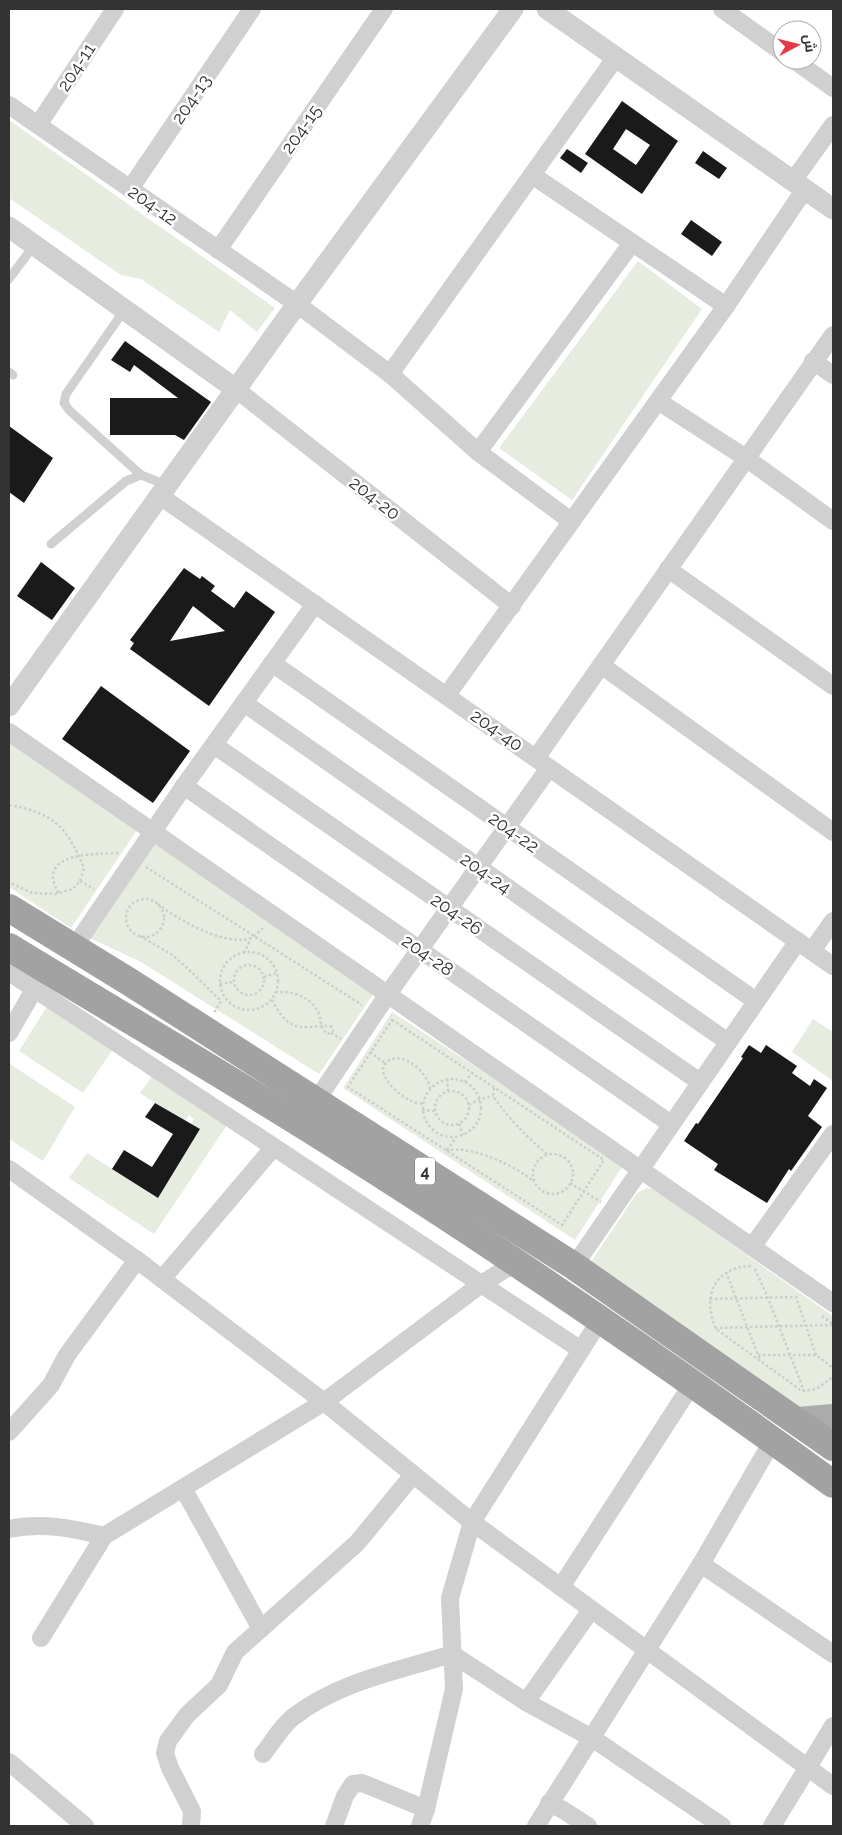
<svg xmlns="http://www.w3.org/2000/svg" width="842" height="1835" font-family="Raleway,Cairo,sans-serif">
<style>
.green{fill:#e6ecdf}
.building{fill:#1a1a1a;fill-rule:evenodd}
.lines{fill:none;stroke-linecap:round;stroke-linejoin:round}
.path{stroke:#cdcdcd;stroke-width:2.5;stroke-dasharray:2.5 2.5;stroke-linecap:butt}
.service{stroke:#d0d0d0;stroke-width:9}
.minor{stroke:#d0d0d0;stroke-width:18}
.tertiary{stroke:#d0d0d0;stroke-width:21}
.primary{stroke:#ababab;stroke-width:28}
.trunk{stroke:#a2a2a2;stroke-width:28}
.labels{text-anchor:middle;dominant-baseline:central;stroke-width:5;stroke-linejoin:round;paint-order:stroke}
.shield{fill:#fff;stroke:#707070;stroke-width:1}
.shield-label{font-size:16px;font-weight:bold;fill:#333}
.street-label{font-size:18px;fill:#333;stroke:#fff}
</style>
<rect width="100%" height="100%" fill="#fff"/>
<g class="green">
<path d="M9,120L275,308L257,332L230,310L219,332L141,279L121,275L9,198Z"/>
<path d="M638,261L702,309L572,500L499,448Z"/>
<path d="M9,739L139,827L71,928L9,887Z"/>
<path d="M157,841L374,993L319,1074L141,962L90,938Z"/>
<path d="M48,1005L113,1049L83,1093L19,1051Z"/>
<path d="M392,1012L624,1164L575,1240L343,1088Z"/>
<path d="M813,1019L833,1032V1081L792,1052Z"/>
<path d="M10,1064L75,1107L43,1161L9,1139Z"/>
<path d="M153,1075L227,1125L154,1234L69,1178L87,1153L158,1198L200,1130L191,1124L194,1119L189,1115L185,1122L140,1093Z"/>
<path d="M647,1188L653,1189L833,1316V1405L810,1408L799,1406L589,1265L637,1193Z"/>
</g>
<g class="building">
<path d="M622,101L678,141L642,194L585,154ZM626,129L650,145L636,165L613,149Z"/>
<path d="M567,149L588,163L581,173L560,158Z"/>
<path d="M703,151L727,168L719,179L695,163Z"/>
<path d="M691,220L722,242L712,256L681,234Z"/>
<path d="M125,341L211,402L184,440L175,435H110V398H178L134,365L130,372L111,360Z"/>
<path d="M9,426L53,458L24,503L9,492Z"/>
<path d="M41,562L75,588L52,620L17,596Z"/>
<path d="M184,568L200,579L202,576L215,586L211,591L234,608L246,591L275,612L209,706L130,649L134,643L130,640ZM193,606L225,631L170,641Z"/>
<path d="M101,686L190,751L153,803L62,739Z"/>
<path d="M749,1045L761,1053L766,1045L797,1066L792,1073L810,1086L814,1079L827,1088L808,1116L822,1127L791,1171L789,1169L767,1203L714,1170L718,1164L684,1141L696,1123L698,1124L743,1058L741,1057Z"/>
<path d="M155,1103L200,1129L158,1198L112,1169L124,1150L152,1167L173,1134L145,1117Z"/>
</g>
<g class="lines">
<g class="path">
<path d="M9,805C54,813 67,827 84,868L80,881L73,889L55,894L32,893L9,882"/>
<path d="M146,867L362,1005"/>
<path d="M80,881L94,889"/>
<path d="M58,893C55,886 51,878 54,871C61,852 103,854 120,853"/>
<circle cx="145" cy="918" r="19"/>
<path d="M158,904C179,920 224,947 251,938C255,936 260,931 263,928"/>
<path d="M140,936L171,954L185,966L221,1001L214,1013"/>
<circle cx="249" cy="981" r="29"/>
<path d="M244,953L251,938"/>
<circle cx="249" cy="980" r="15"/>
<path d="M264,977L277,973"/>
<path d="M220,984L234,982"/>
<path d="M272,1000C280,1015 289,1029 308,1027C316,1027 323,1024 332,1027L333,1031L328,1034C319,1028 322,1023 319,1014C312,997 293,991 277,992"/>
<path d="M392,1020L604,1160L562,1225L348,1087Z"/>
<path d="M331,1033L341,1039"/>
<path d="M370,1052L385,1063"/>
<circle cx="452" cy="1108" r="29"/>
<path d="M447,1079L448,1092"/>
<path d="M465,1082L472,1073"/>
<path d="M494,1088L493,1096C509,1119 527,1137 548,1155"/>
<circle cx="452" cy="1108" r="17"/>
<path d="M422,1104C419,1103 414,1103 411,1101C401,1097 374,1074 386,1063C401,1048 427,1072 430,1088"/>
<path d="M469,1105L480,1099L493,1096"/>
<path d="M422,1110L436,1111"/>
<path d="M459,1124L463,1135"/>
<path d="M447,1150L456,1138"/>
<path d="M446,1151C469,1144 517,1166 534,1182"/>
<circle cx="553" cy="1174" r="20"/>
<path d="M570,1183L601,1202"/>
<path d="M751,1266C713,1267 702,1298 716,1329L802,1391L816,1389L833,1377"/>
<path d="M755,1269L768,1298L804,1391"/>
<path d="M726,1272L760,1360"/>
<path d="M710,1299L796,1297L816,1355"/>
<path d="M822,1316L833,1324"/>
<path d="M715,1328L833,1325"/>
<path d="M758,1355H816L833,1368"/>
</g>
<g class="service">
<path d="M9,279L35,244"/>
<path d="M125,309L66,394L64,403L69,410L141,475"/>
<path d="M9,372L13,375"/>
<path d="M51,544L126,481L141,475L167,485"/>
</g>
<g class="minor">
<path d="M722,9L782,52"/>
<path d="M794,60L833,88"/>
<path d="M9,105L297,304L390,374L478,452L571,521"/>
<path d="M38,125L115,9"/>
<path d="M532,175L726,306"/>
<path d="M793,181L833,125"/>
<path d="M130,189L252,9"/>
<path d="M218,250L384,9"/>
<path d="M813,361L833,375"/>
<path d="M390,374L616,57"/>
<path d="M237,390L512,606"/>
<path d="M658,401L746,458L833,521"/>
<path d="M478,452L632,243"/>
<path d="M160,496L833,966"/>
<path d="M668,569L833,686"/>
<path d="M272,663L756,1001"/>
<path d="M601,665L833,832"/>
<path d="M447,695L726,306L805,189"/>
<path d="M244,703L728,1042"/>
<path d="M9,732L833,1303"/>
<path d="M214,745L700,1082"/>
<path d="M536,758L833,335"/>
<path d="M184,786L671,1124"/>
<path d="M75,948L81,937L184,786L315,604"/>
<path d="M812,951L833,921"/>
<path d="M9,972L581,1350"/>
<path d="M9,1033L35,988"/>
<path d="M316,1101L388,994L549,768"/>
<path d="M9,1169L137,1260L324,1402L472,1522L833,1786"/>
<path d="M752,1247L833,1134"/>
<path d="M574,1266L798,941"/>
<path d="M162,1279L273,1148"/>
<path d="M9,1432L51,1385L67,1355L137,1260"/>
<path d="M183,1488L261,1629"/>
<path d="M9,1529C41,1522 72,1528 104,1536"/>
<path d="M701,1564L833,1654"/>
<path d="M561,1587L692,1384"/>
<path d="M41,1638L104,1536L324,1402L480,1285L515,1263"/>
<path d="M526,1702L591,1610"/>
<path d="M263,1754C272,1743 281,1727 292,1718C337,1682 397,1671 452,1654L526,1702L592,1738L722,1826"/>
<path d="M9,1762L85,1826"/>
<path d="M549,1803L563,1810L588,1826"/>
<path d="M191,1826L192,1811L170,1768L165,1753L168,1741L187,1715L219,1685L235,1652L357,1543L413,1475"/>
<path d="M334,1826L345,1796L353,1784L362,1783L426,1809"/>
<path d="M420,1826L426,1809L454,1689L450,1598L472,1522L600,1320"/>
<path d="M536,1826L701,1564L773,1440"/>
<path d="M772,1826L833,1726"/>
</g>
<g class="tertiary">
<path d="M547,9L833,209"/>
<path d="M9,227L237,390"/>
<path d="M9,706L297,304L513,9"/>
</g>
<path class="primary" d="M797,1421L833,1418"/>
<g class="trunk">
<path d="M9,908L128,981L574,1266L833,1447"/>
<path d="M9,947C115,1012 224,1075 330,1142C502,1250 669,1365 833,1484"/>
</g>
</g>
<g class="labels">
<rect class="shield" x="415" y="1157.5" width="20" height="27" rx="4"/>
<g class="shield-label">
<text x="425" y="1171">4</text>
</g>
<g class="street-label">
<text transform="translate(76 67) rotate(-57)">204-11</text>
<text transform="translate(191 99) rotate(-56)">204-13</text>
<text transform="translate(301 129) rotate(-55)">204-15</text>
<text transform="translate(153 205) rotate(35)">204-12</text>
<text transform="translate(375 498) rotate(38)">204-20</text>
<text transform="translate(497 730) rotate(35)">204-40</text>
<text transform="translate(514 832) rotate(35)">204-22</text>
<text transform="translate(486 873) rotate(35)">204-24</text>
<text transform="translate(457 914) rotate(35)">204-26</text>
<text transform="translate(428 955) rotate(35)">204-28</text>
</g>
</g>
<rect width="842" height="1835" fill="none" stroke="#333333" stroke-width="20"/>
<g transform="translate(797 45) rotate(83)"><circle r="24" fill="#ffffff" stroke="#adadad"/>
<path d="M0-4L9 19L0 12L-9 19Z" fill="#e63946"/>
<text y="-8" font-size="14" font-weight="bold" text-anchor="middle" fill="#333333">ش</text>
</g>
</svg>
